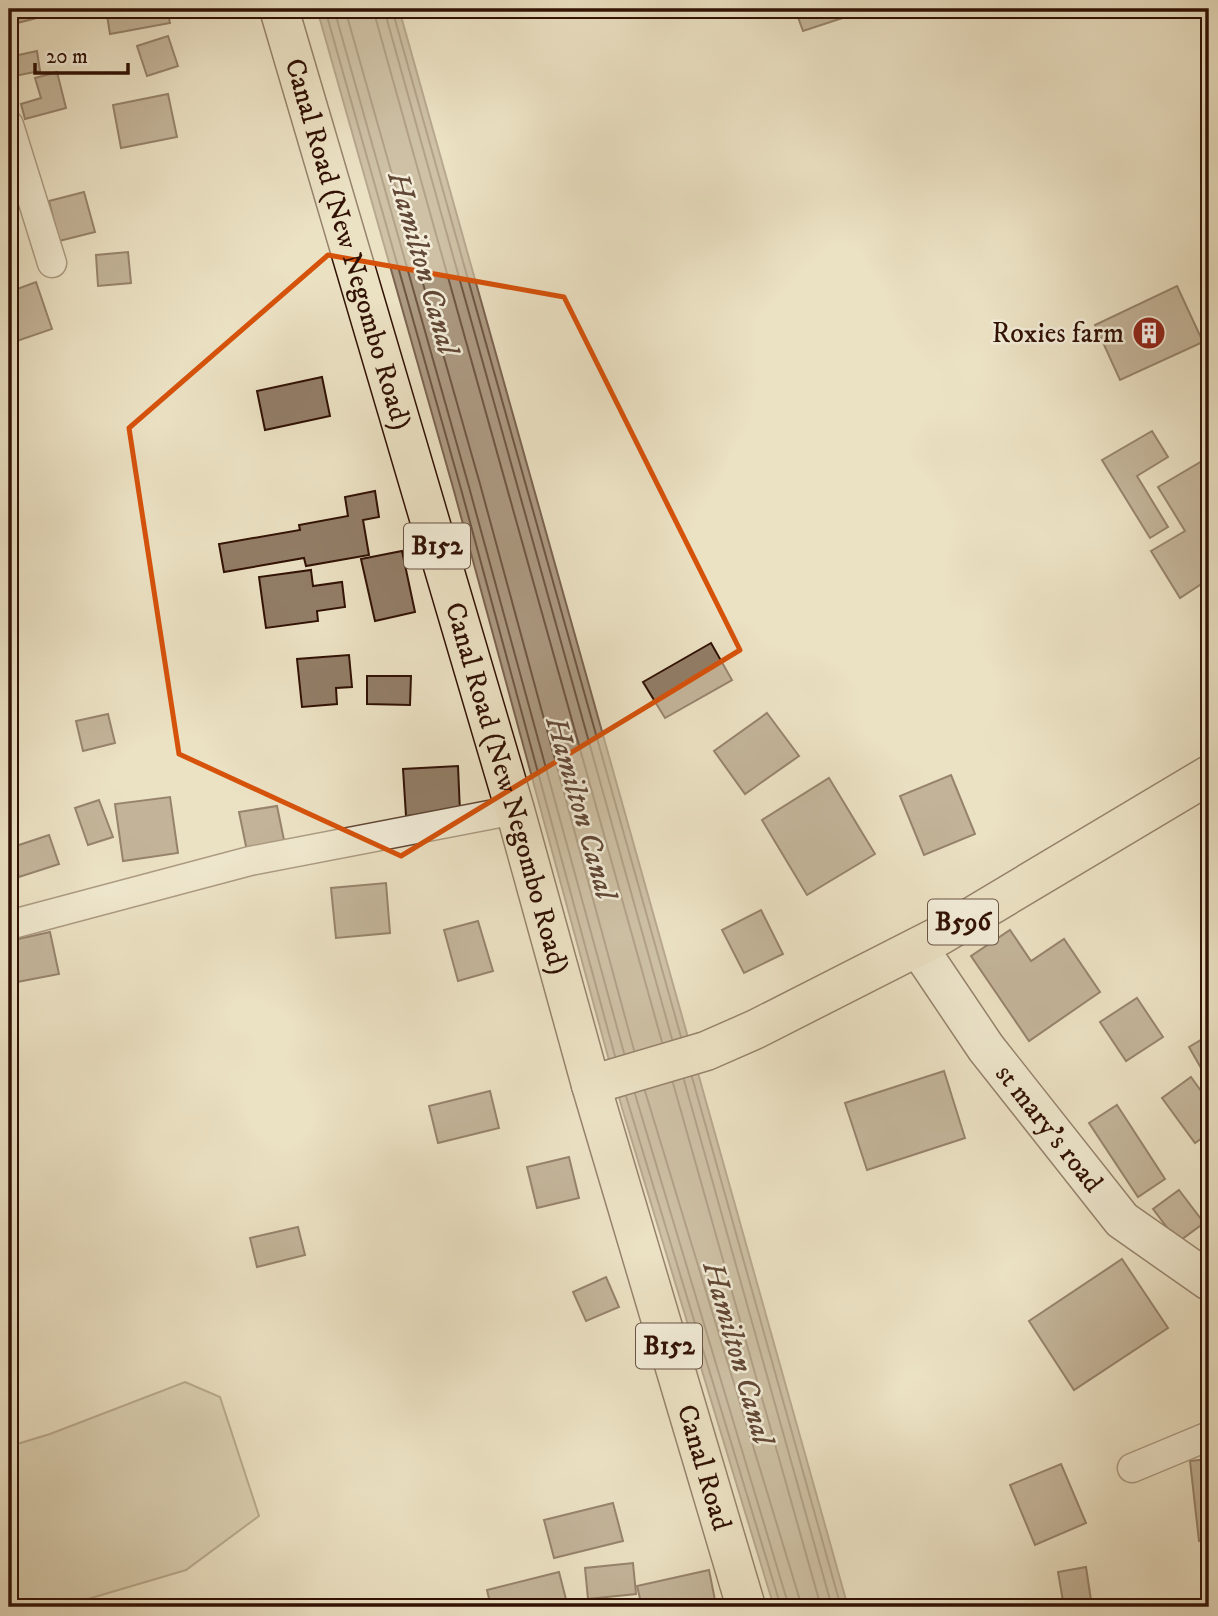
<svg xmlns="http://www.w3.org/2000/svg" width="1218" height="1616" font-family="'IM FELL DW Pica',serif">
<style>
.green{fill:#cbbea3;stroke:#7e6854;stroke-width:2}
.water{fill:#ac9a82;stroke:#7b6350;stroke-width:2}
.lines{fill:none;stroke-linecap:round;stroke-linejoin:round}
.shore{stroke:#6e5643;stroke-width:2}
.building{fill:#927d67;stroke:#311104;stroke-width:2}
.street-casing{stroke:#604534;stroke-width:31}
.secondary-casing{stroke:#311104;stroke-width:41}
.primary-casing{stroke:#311104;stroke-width:41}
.street{stroke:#f2ecd8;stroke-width:28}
.secondary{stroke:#f2ecd8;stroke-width:38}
.primary{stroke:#ebe1c3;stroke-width:38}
.marked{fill:none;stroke:#d6520b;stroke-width:5;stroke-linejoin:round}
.labels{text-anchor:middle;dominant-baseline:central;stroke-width:5;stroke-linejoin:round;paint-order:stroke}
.shield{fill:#f2ecd8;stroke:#6b5344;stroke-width:2}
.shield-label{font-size:26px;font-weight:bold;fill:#311104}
.street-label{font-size:28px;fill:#311104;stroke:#f2ecd8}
.poi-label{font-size:28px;fill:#311104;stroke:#f2ecd8;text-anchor:end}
.water-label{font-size:30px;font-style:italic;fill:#624836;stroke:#f2ecd8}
</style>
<rect width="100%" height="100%" fill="#ebe1c3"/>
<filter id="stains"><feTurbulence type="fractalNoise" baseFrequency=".00286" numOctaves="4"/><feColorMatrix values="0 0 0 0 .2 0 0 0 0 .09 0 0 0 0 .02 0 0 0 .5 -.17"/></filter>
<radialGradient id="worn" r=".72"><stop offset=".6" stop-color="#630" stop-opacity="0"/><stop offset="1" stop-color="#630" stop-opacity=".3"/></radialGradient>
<path class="green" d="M185,1382L220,1397L259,1516L186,1570L61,1607H9V1433L17,1444L50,1434Z"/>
<path class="water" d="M317,9H399L848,1607H774L622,1108L454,491Z"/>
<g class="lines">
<g class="shore">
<path d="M325,9L461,489L615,1056"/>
<path d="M334,9L469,487L624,1053"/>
<path d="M345,9L480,484L634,1050"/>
<path d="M373,9L662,1042"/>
<path d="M384,9L672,1039"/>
<path d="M392,9L681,1037"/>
<path d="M692,1077L841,1607"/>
<path d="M684,1080L832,1607"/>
<path d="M673,1083L821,1607"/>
<path d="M645,1091L799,1597L800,1607"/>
<path d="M635,1094L789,1607"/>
<path d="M626,1096L781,1607"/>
</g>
</g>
<g class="building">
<path d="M9,9H46L48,15L10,25Z"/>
<path d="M106,9H167L170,23L110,34Z"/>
<path d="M795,9H870L803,31Z"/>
<path d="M168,36L178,66L147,76L137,46Z"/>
<path d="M37,51L40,71L9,77V57Z"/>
<path d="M57,72L66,108L25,119L21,104L41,98L35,78Z"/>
<path d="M168,94L177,137L121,148L113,105Z"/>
<path d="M84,192L95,232L59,241L49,201Z"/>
<path d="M128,252L131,283L98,286L96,255Z"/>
<path d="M36,282L52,329L14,342L9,327V292Z"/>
<path d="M1177,286L1203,342L1120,380L1095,325Z"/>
<path d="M322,377L330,416L265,430L257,391Z"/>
<path d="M1152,431L1168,457L1137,476L1168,527L1150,538L1102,460Z"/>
<path d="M1202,461L1209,472V579L1180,598L1151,551L1185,531L1158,487Z"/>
<path d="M375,491L379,517L363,520L369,555L306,566L304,558L224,572L219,544L300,530L299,525L348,516L345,497Z"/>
<path d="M402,551L415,612L375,621L361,559Z"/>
<path d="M311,570L313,586L342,582L345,607L317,611L318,621L266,628L259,577Z"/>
<path d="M711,643L732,680L665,718L643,682Z"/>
<path d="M349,655L352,687L336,688L337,704L302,707L297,659Z"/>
<path d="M367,676H411L410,705L367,704Z"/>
<path d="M767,713L799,756L745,794L714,751Z"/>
<path d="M108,714L115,743L83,751L76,721Z"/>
<path d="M458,766L460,812L406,816L403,769Z"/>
<path d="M951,775L975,834L924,855L900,796Z"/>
<path d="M829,778L875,854L807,895L762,820Z"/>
<path d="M170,797L178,853L123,861L115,804Z"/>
<path d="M99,800L113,837L88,845L75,808Z"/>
<path d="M277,806L285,845L247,851L239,812Z"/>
<path d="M49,835L59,864L19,877L10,848Z"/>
<path d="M386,883L390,933L336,938L331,888Z"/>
<path d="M761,910L783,954L744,973L722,930Z"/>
<path d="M478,921L493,971L458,981L444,930Z"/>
<path d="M1010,930L1031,961L1064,939L1100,992L1029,1041L971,956Z"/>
<path d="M50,932L59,974L17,982L9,941Z"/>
<path d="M1137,998L1163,1037L1126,1061L1100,1022Z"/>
<path d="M1209,1035V1082L1189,1047Z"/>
<path d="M944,1071L965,1138L867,1170L845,1103Z"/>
<path d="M1191,1077L1209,1102V1133L1195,1143L1162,1098Z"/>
<path d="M490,1091L499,1128L438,1143L429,1106Z"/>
<path d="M1117,1105L1165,1179L1138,1197L1089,1123Z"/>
<path d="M569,1157L579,1198L537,1208L527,1167Z"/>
<path d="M1179,1190L1204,1223L1178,1242L1153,1209Z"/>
<path d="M298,1227L305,1255L257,1267L250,1238Z"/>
<path d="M1122,1259L1168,1328L1074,1390L1029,1321Z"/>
<path d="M606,1277L619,1307L586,1321L573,1292Z"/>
<path d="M1209,1459V1539L1199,1541L1190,1461Z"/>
<path d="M1061,1464L1086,1523L1035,1545L1010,1485Z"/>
<path d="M613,1503L623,1541L554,1558L544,1520Z"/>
<path d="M633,1563L636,1594L588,1599L585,1568Z"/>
<path d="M1086,1567L1092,1607H1064L1058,1572Z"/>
<path d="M709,1570L716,1605L642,1607L637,1586Z"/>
<path d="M559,1572L568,1607H491L487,1590Z"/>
</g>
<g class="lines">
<defs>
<g id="street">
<path d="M9,125L52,263"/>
<path d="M9,925L250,861L515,810"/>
<path d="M1132,1468L1209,1436"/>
</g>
<g id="secondary">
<path id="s1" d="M918,947L986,1048L1122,1220L1209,1281"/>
</g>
<g id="primary">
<path id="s2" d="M279,9L515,810L591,1085L746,1607"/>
<path d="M591,1085L706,1051L756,1029L941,935L1209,775"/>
</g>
</defs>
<use href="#street" class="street-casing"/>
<use href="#secondary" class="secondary-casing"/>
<use href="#primary" class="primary-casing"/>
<use href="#street" class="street"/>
<use href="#secondary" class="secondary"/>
<use href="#primary" class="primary"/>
</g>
<path d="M0 0H1218V1616H0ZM328,255L564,297L740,650L401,856L179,754L129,428Z" fill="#ebe1c3" fill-opacity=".55" fill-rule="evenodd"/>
<path class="marked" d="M328,255L564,297L740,650L401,856L179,754L129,428Z"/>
<defs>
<symbol id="building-disc" viewBox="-11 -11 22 22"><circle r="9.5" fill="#8f2418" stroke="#f2ecd8"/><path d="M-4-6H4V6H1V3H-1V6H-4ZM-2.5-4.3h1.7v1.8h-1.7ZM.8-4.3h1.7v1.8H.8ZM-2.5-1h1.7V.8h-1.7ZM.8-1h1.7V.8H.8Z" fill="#fff"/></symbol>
</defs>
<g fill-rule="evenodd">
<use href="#building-disc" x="1130" y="314" width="38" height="38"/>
</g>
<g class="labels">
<g class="shield">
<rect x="404" y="523.5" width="66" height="45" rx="5"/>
<rect x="928" y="899.5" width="70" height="45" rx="5"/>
<rect x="636" y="1323.5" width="66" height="45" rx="5"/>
</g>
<g class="shield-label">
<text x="437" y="546">B152</text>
<text x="963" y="922">B596</text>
<text x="669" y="1346">B152</text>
</g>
<g class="street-label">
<text stroke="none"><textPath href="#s2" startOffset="245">Canal Road (New Negombo Road)</textPath></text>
<text stroke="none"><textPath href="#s2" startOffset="812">Canal Road (New Negombo Road)</textPath></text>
<text stroke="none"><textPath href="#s1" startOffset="224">st mary's road</textPath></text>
<text stroke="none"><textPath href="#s2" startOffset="1519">Canal Road</textPath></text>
</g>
<g class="poi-label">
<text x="1124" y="333">Roxies farm</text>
</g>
<g class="water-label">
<text transform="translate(422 263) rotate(74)">Hamilton Canal</text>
<text transform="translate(580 808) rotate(74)">Hamilton Canal</text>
<text transform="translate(737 1353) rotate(74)">Hamilton Canal</text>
</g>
</g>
<rect width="1218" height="1616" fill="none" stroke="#ebe1c3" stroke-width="35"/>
<rect x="10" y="10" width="1197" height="1595" fill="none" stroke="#311104" stroke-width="3.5"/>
<rect x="18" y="18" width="1183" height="1581" fill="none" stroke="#311104" stroke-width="2"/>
<path d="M35 63v10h93v-10" fill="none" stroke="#311104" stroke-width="3.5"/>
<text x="46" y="63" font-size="21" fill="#311104" stroke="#f2ecd8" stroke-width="5" paint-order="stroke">20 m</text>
<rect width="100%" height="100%" filter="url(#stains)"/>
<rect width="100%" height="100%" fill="url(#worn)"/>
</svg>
